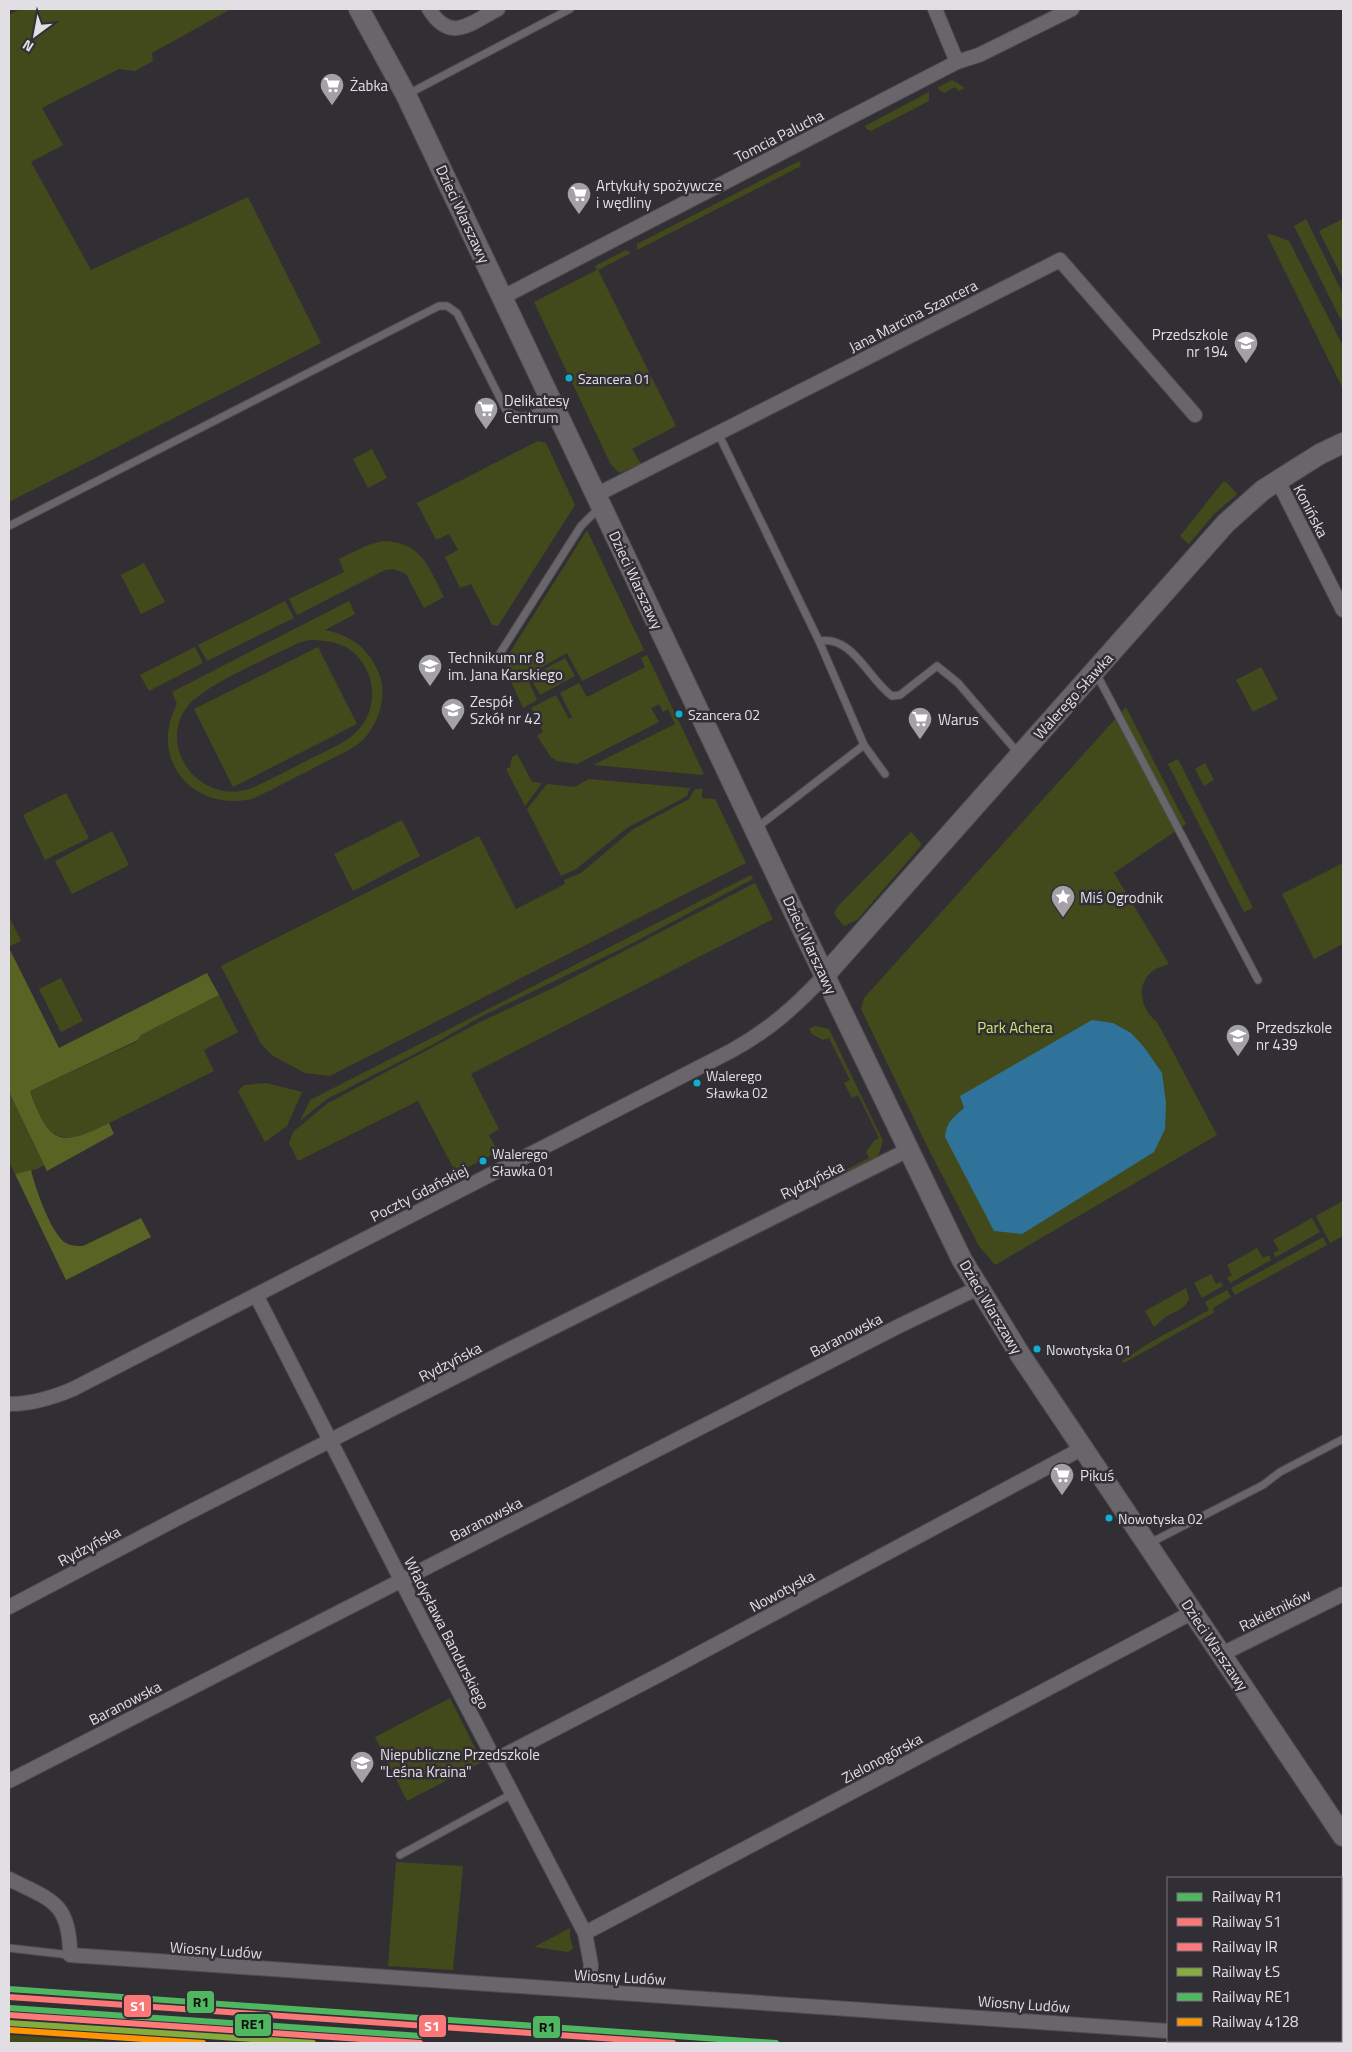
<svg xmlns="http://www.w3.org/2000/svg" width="1352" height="2052" font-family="'Titillium Web',sans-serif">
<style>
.green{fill:#424a1b;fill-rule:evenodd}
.forest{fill:#596324}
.water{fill:#2f739a}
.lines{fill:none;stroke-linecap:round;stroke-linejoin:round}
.lane-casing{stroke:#4f4c50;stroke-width:9}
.street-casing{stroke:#4f4c50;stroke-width:16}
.secondary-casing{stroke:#4f4c50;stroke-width:22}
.lane{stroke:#68666a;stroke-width:7}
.street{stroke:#68666a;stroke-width:14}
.secondary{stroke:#68666a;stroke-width:20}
.rail-1-casing{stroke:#322e35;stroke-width:10}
.rail-2-casing{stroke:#322e35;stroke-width:10}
.rail-3-casing{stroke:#322e35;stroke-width:10}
.rail-4-casing{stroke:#322e35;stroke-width:10}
.rail-5-casing{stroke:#322e35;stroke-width:10}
.rail-6-casing{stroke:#322e35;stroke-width:10}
.rail-1{stroke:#4fb75f;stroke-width:6}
.rail-2{stroke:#fb7878;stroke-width:6}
.rail-3{stroke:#fe7a7a;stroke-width:6}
.rail-4{stroke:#85ac3c;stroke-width:6}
.rail-5{stroke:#4fb75f;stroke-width:6}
.rail-6{stroke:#ff9500;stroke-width:6}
.bus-dot{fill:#0dafd3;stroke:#322e35;stroke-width:2}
.labels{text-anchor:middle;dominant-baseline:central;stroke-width:5;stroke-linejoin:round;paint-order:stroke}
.bus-label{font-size:14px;fill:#e2dfe4;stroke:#322e35;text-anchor:start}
.poi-label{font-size:15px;fill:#e2dfe4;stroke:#322e35;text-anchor:start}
.street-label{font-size:15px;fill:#e2dfe4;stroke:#322e35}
.park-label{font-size:15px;fill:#d2e76a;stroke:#322e35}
.line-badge{stroke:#322e35;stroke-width:2}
.badge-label{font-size:14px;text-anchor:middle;font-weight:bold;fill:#fff}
.pale-badge-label{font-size:14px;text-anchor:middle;font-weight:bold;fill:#111}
</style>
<rect width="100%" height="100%" fill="#322f34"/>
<g class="green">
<path d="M20,9H231L152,53L153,61L135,71L119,69L42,108L63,145L31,162L91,270L248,197L321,343L9,502V15Z"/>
<path d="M952,80L965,88L959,91L955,87L944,93L937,88Z"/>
<path d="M929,92V101L871,131L866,129L865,126Z"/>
<path d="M799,161L801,166L637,250V244Z"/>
<path d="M1306,219L1343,294V324L1294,226Z"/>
<path d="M1343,219V279L1319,231Z"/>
<path d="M1270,234L1289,241L1343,346V389L1267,235Z"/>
<path d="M626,250L631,253L598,270L676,426L632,449L641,464L619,473L610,463L534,302L597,270L595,266Z"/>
<path d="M538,441L546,443L575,505L498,626L492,625L471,584L460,588L445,557L458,550L449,534L436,540L417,503Z"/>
<path d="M372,449L387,478L368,488L353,459Z"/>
<path d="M1223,482H1226L1237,494L1235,496L1214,514L1189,544L1180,536Z"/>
<path d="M587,530L644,650L582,681L567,653L526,676L537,700L523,708L507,673V657Z"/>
<path d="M382,541C421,541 428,566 444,597L424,608L406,574L393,569L385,570L297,615L289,599L344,572L339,559L368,545Z"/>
<path d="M144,563L165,602L141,614L121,575Z"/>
<path d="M285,601L294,618L207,661L198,645Z"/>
<path d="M349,601L355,614L325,630C349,635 366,646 377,669C389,692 380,722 363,740C352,750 337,756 323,763C300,775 276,788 252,799C192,812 148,759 177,704L172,692ZM309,640C331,640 352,644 364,665C379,690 373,722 348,739C336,747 321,753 308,760C290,769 272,779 254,787C205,809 155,750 187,707C204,685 271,657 298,643Z"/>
<path d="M195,647L203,663L149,691L140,675Z"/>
<path d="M318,647L357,724L233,787L194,709Z"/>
<path d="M647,655L703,772V775L593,765L675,724L668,709L663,712L659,704L651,708L659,722L577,764L557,761L551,757L537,736L543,732L531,708L556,695L569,719L572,717L560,693L579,683L587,697L645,667L641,658Z"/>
<path d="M565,658L575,676L540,695L530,677Z"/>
<path d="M1261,667L1278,699L1253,712L1236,680Z"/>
<path d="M1126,707L1186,824L1114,873L1169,964C1164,966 1158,967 1154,970C1134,984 1141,1010 1157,1022L1217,1135L995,1265L979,1246L929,1150L861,1009L864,998Z"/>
<path d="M517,754L532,782L542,783L525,806L506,769L510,767L512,757Z"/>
<path d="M1178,759L1253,908L1244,912L1168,764Z"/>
<path d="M1205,763L1214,780L1204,786L1195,769Z"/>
<path d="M589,779L690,788L687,796L627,828L576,869L561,876L527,809L547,784L575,787Z"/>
<path d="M695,789H702V798L715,799L746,863L330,1076L305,1073L273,1056L261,1044L221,966L479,836L516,909L565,884L564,880L581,873L632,830L689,799Z"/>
<path d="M66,793L89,838L45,860L23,815Z"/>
<path d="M402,820L420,856L353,891L334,854Z"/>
<path d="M112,831L129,865L72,894L55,861Z"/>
<path d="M911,832L921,843L920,847L857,920L844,926L834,914L837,907Z"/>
<path d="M1343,863V944L1314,959L1282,894Z"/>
<path d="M751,875L753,879L625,947L482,1016L432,1045L327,1099L300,1121L310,1100Z"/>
<path d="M755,883L773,919L471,1074L499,1129L489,1135L498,1152L456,1173L418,1101L298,1161L289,1143L293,1132L328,1103L478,1023L551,989Z"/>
<path d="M9,916L21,941L10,946L9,944Z"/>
<path d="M61,978L83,1021L61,1032L39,989Z"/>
<path d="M219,995L238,1032L204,1050L214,1071L83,1136C46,1144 42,1120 30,1091L138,1041L141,1035Z"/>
<path d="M815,1026L829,1029L883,1141L878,1156L831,1179L829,1175L831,1171L837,1168L840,1173L869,1158L866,1152L874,1141L879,1138L858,1095L852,1098L844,1083L850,1080L829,1038L823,1040L812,1034L809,1029Z"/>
<path d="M266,1083L302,1092L287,1126L265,1142L238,1091L244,1085Z"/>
<path d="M9,1094H10L44,1165L37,1169L15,1174L9,1162Z"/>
<path d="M1343,1201V1236L1330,1243L1316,1216Z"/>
<path d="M1312,1218L1320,1232L1276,1257L1273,1253L1279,1250L1273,1240Z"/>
<path d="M1323,1237L1327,1245L1235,1295L1231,1288Z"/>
<path d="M1257,1248L1263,1258L1269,1255L1271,1260L1230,1283L1227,1278L1232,1275L1227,1265Z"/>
<path d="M1211,1274L1216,1284L1221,1282L1223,1286L1202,1298L1194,1283Z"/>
<path d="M1186,1288L1189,1298C1186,1311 1172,1311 1163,1319C1160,1322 1158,1324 1154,1327L1145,1311Z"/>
<path d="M1227,1290L1231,1297L1213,1308L1215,1312L1124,1363L1122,1361L1149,1343L1209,1310L1205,1302Z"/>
<path d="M450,1698L482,1762L407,1801L375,1737Z"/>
<path d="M396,1862L463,1866L453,1970L388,1966Z"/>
<path d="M570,1928V1937L573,1948L568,1952L534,1947Z"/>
<path d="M9,2032L170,2043H9Z"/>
</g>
<g class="forest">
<path d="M9,948L59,1048L207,973L219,995L141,1035L138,1040L30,1091C49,1144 60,1148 109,1123L114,1134L47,1171L10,1094H9Z"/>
<path d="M31,1170C36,1190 49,1228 64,1242C70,1246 76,1246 83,1246L141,1218L151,1237L66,1280L15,1174Z"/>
</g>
<path class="water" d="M1092,1020L1113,1023L1131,1033L1144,1047L1162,1073L1166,1103L1165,1129L1154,1152L1022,1234L994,1231L945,1137C946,1122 954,1117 964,1108L960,1096Z"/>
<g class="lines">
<defs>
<g id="lane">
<path d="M408,94L570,9"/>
<path d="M718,433L819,641L864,745L885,774"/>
<path d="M9,526L439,306H447L457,313L506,410C522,423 534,413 551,405"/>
<path d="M819,641C853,635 868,679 892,696L900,695L937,666L958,683L1019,754"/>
<path d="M497,658L581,526L599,508"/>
<path d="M1096,673L1258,980"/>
<path d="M755,829L864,745"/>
<path d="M1148,1544L1263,1485L1280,1472L1343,1439"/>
<path d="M400,1855L512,1794"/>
<path d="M9,1948L70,1955"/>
</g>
<g id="street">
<path d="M429,9C451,44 470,23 498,9"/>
<path d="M935,9L957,62"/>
<path d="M503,297L957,62L979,55L1072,9"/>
<path d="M1278,481L1343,610"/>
<path d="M596,495L1060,260L1195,415"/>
<path d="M256,1295L419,1615L585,1933L591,1965L588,1990"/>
<path d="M9,1404C31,1404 52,1398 73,1389L731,1051C768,1031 796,1006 824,976"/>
<path d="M9,1607L180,1517L510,1349L908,1150"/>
<path d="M1222,1654L1343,1594"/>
<path d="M495,1760L659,1675L1083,1448"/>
<path d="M9,1781L899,1326L978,1288"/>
<path d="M9,1879C51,1900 70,1902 70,1955L1168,2031"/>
<path d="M585,1933L1193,1612"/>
<path d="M1315,2041L1343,2043"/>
</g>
<g id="secondary">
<path d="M359,9L406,95L794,912L962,1260L1021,1356L1343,1836"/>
<path d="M824,976L1226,523L1263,490L1320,454L1343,443"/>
</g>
</defs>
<use href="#lane" class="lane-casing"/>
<use href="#street" class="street-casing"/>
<use href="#secondary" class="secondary-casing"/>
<use href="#lane" class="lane"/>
<use href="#street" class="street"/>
<use href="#secondary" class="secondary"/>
<defs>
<path id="rail-1" d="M9,1989L776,2043"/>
<path id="rail-2" d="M9,1997L673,2043"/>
<path id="rail-3" d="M9,2015L420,2043"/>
<path id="rail-4" d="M9,2023L313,2043"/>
<path id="rail-5" d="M10,2008L421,2036"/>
<path id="rail-6" d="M9,2030L203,2043"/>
</defs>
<use href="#rail-1" class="rail-1-casing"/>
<use href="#rail-2" class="rail-2-casing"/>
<use href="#rail-3" class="rail-3-casing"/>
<use href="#rail-4" class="rail-4-casing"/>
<use href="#rail-5" class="rail-5-casing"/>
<use href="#rail-6" class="rail-6-casing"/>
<use href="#rail-1" class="rail-1"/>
<use href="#rail-2" class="rail-2"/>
<use href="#rail-3" class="rail-3"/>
<use href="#rail-4" class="rail-4"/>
<use href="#rail-5" class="rail-5"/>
<use href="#rail-6" class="rail-6"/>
</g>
<defs>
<symbol id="supermarket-pin" viewBox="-11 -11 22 30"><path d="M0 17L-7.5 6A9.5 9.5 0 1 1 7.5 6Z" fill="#a4a1a6" stroke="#322e35"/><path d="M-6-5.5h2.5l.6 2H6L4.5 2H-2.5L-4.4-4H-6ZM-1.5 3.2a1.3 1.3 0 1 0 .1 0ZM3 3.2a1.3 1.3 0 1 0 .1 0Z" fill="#fff"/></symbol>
<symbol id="school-pin" viewBox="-11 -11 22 30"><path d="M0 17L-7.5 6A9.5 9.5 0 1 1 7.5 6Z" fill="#a4a1a6" stroke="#322e35"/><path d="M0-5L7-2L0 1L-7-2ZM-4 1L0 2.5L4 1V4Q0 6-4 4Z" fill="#fff"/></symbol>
<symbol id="sight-pin" viewBox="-11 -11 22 30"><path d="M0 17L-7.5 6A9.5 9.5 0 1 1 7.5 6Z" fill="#a4a1a6" stroke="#322e35"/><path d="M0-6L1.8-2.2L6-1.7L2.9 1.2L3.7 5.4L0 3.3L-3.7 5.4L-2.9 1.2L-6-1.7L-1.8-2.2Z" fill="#fff"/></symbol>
</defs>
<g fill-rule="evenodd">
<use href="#supermarket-pin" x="318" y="71" width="28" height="38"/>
<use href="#supermarket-pin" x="565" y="180" width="28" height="38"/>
<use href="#school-pin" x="1232" y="329" width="28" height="38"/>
<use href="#supermarket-pin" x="472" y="395" width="28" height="38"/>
<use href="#school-pin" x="416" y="652" width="28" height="38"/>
<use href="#school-pin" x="439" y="696" width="28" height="38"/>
<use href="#supermarket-pin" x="906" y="705" width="28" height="38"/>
<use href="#sight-pin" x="1049" y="883" width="28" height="38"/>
<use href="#school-pin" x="1224" y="1022" width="28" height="38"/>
<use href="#supermarket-pin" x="1048" y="1461" width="28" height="38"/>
<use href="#school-pin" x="348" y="1749" width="28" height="38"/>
</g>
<g class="bus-dot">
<circle cx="569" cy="378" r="4.5"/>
<circle cx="679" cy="714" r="4.5"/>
<circle cx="697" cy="1083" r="4.5"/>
<circle cx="483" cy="1161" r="4.5"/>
<circle cx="1037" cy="1349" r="4.5"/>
<circle cx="1109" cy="1518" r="4.5"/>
</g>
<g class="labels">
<g class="bus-label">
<text x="578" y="378">Szancera 01</text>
<text x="688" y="714">Szancera 02</text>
<text x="706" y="1075">Walerego<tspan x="706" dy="17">Sławka 02</tspan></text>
<text x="492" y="1153">Walerego<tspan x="492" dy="17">Sławka 01</tspan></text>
<text x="1046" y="1349">Nowotyska 01</text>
<text x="1118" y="1518">Nowotyska 02</text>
</g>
<g class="poi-label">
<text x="350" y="85">Żabka</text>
<text x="596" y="185">Artykuły spożywcze<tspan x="596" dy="17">i wędliny</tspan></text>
<text x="1228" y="334" text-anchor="end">Przedszkole<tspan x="1228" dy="17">nr 194</tspan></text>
<text x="504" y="400">Delikatesy<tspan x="504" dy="17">Centrum</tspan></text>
<text x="448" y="657">Technikum nr 8<tspan x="448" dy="17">im. Jana Karskiego</tspan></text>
<text x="470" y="701">Zespół<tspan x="470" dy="17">Szkół nr 42</tspan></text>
<text x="938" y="719">Warus</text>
<text x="1080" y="897">Miś Ogrodnik</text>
<text x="1256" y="1027">Przedszkole<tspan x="1256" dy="17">nr 439</tspan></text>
<text x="1080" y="1475">Pikuś</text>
<text x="380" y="1754">Niepubliczne Przedszkole<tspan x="380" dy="17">"Leśna Kraina"</tspan></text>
</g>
<g class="street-label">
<text transform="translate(779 136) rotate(-27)">Tomcia Palucha</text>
<text transform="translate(463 214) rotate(65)">Dzieci Warszawy</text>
<text transform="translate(913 316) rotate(-27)">Jana Marcina Szancera</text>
<text transform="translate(1311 511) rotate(63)">Konińska</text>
<text transform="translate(636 580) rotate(65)">Dzieci Warszawy</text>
<text transform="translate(1073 696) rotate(-48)">Walerego Sławka</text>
<text transform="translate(810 945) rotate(65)">Dzieci Warszawy</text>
<text transform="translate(812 1180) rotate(-26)">Rydzyńska</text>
<text transform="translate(419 1193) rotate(-27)">Poczty Gdańskiej</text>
<text transform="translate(991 1307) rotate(59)">Dzieci Warszawy</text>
<text transform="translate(846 1335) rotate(-27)">Baranowska</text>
<text transform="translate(450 1362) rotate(-27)">Rydzyńska</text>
<text transform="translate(486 1519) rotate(-27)">Baranowska</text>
<text transform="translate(89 1546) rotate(-28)">Rydzyńska</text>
<text transform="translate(782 1591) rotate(-28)">Nowotyska</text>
<text transform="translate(1275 1610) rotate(-26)">Rakietników</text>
<text transform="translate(447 1633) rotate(63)">Władysława Bandurskiego</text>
<text transform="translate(1215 1645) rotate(56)">Dzieci Warszawy</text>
<text transform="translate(125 1703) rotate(-27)">Baranowska</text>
<text transform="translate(882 1758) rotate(-28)">Zielonogórska</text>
<text transform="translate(216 1950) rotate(4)">Wiosny Ludów</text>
<text transform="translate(620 1977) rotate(3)">Wiosny Ludów</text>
<text transform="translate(1024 2004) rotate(4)">Wiosny Ludów</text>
</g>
<g class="park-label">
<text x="1015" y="1027">Park Achera</text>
</g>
</g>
<g class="line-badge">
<rect x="186" y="1990" width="29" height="24" rx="5" fill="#4fb75f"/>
<rect x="123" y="1994" width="29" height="24" rx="5" fill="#fb7878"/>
<rect x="234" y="2013" width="38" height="24" rx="5" fill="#4fb75f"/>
<rect x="418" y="2014" width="29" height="24" rx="5" fill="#fb7878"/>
<rect x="532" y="2015" width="29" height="24" rx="5" fill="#4fb75f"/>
</g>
<g class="badge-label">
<text x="138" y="2011">S1</text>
<text x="432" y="2031">S1</text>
</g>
<g class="pale-badge-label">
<text x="201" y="2007">R1</text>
<text x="253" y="2029">RE1</text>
<text x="547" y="2032">R1</text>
</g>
<rect width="1352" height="2052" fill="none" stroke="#e2dfe4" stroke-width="20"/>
<rect x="1167" y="1877" width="175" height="165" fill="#322e35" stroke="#78757b"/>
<rect x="1177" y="1893" width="25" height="8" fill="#4fb75f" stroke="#78757b"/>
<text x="1212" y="1902" font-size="15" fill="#e2dfe4">Railway R1</text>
<rect x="1177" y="1918" width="25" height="8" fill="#fb7878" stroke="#78757b"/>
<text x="1212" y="1927" font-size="15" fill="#e2dfe4">Railway S1</text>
<rect x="1177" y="1943" width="25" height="8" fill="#fe7a7a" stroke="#78757b"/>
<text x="1212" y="1952" font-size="15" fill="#e2dfe4">Railway IR</text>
<rect x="1177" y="1968" width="25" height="8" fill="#85ac3c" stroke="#78757b"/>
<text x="1212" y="1977" font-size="15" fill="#e2dfe4">Railway ŁS</text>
<rect x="1177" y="1993" width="25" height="8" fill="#4fb75f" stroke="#78757b"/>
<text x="1212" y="2002" font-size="15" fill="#e2dfe4">Railway RE1</text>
<rect x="1177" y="2018" width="25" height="8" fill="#ff9500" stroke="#78757b"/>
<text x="1212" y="2027" font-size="15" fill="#e2dfe4">Railway 4128</text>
<g transform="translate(35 35) rotate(212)" stroke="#322e35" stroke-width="4" paint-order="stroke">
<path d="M0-4L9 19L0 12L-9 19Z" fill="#e2dfe4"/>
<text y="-8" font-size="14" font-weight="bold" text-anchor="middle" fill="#e2dfe4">N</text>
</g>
</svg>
